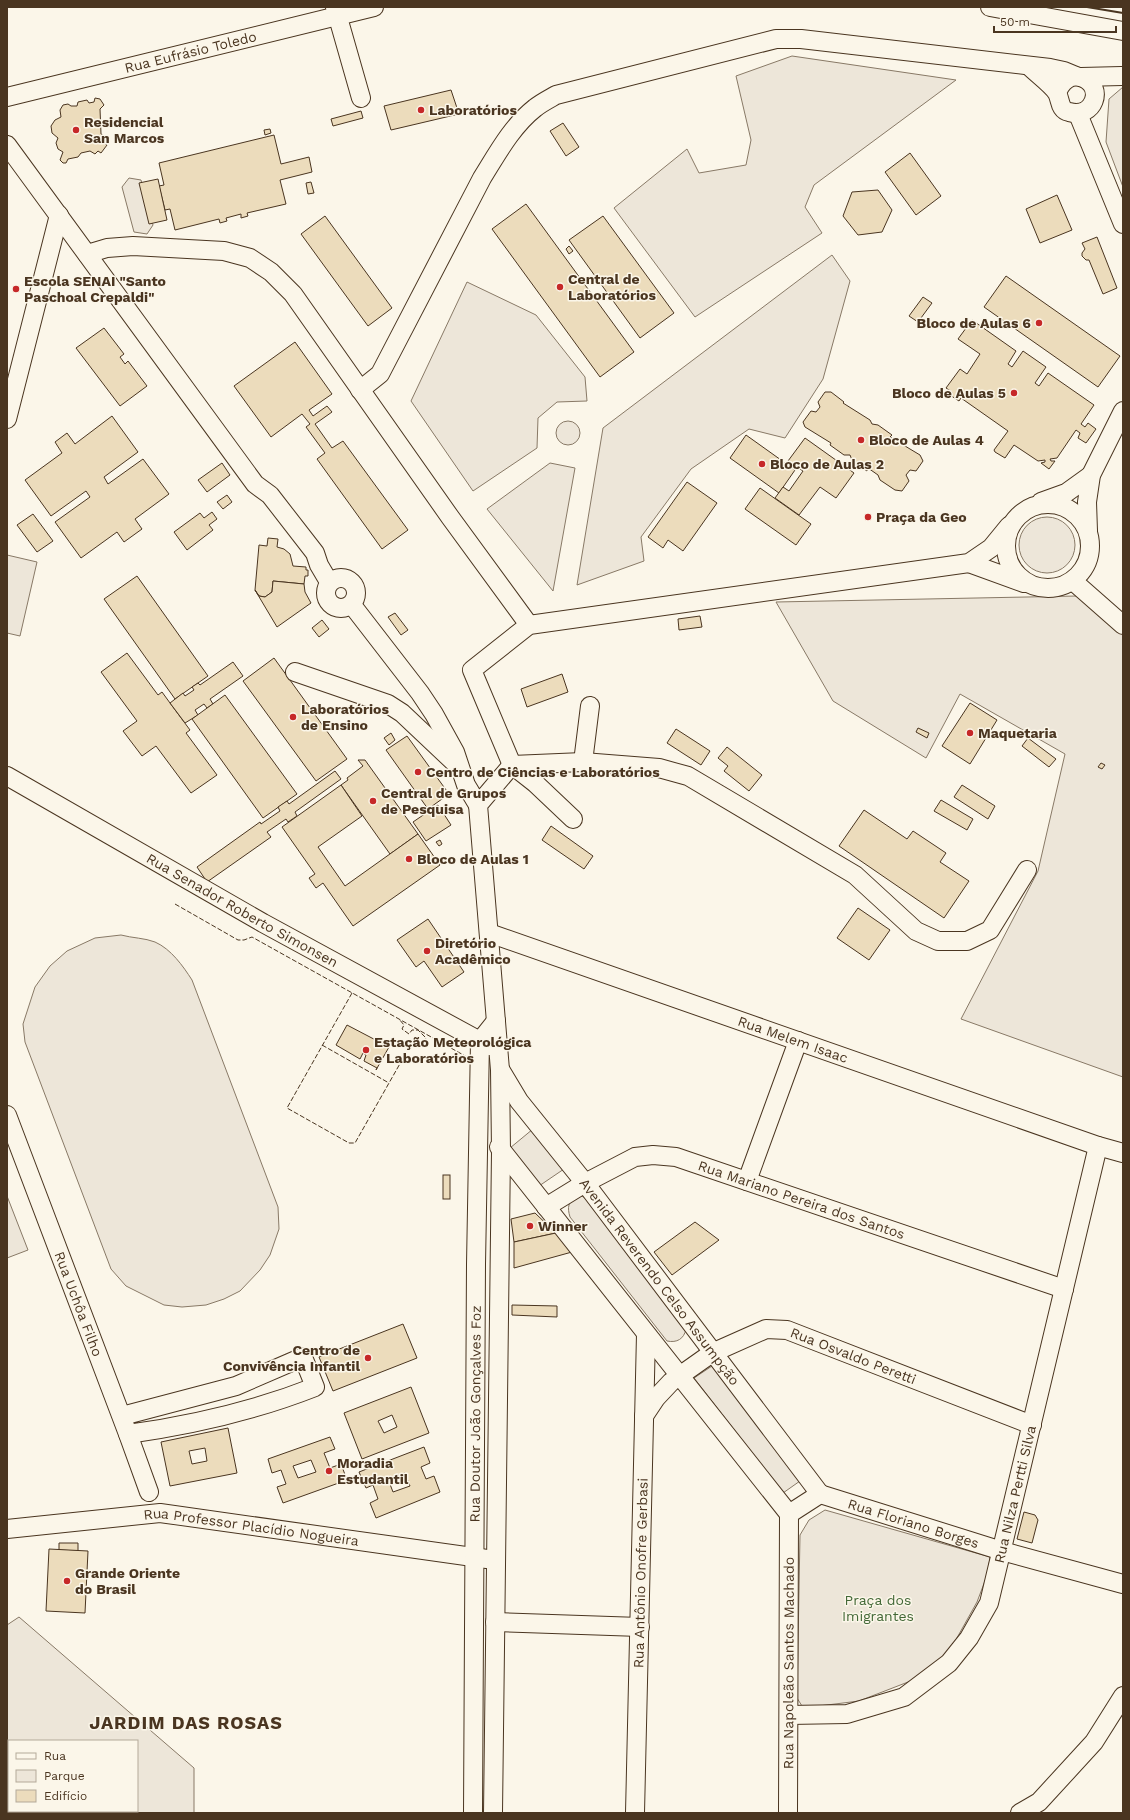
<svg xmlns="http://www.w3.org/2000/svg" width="1130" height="1820" font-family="'Work Sans',sans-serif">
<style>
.green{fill:#ede6d9;stroke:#887966}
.building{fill:#ecdcbc;stroke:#4a3520;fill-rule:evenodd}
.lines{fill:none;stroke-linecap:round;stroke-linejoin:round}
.minor-casing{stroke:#4a3520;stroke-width:20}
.minor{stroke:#fbf6e9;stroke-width:18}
.fence{stroke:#4a3520;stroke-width:1;stroke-dasharray:5 2;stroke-linecap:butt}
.wall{stroke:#4a3520;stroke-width:2}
.poi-dot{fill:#c62828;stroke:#fbf6e9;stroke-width:1.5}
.labels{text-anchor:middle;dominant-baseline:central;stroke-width:3;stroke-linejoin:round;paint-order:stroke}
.street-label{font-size:14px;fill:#4a3520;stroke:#fbf6e9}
.poi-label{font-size:14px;font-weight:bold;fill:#4a3520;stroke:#fbf6e9;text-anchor:start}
.park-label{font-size:14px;fill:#436837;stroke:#fbf6e9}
.district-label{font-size:18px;font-weight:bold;letter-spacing:1px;fill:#4a3520;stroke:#fbf6e9}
</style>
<rect width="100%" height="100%" fill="#fbf6e9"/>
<g class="green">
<path d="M792,56L956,80L814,185L805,207L822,233L695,317L614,208L687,149L699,173L746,165L751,140L736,76Z"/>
<path d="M1123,87V187L1106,142L1109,99Z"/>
<path d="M129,178L141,180L153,225L147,234L134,232L122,187Z"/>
<path d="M832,255L850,281L823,379L785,438L749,429L691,469L641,537L644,561L577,585L603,428Z"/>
<path d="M467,282L536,315L585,377L587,401L557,402L538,418L537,448L473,491L411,401Z"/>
<circle cx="568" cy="433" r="12"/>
<path d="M550,463L575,468L553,591L487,509Z"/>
<circle cx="1047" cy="545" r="28"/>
<path d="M7,555L37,562L20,636L7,633Z"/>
<path d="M1077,596L1123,630V1077L961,1019L1038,871L1065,754L960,694L926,758L833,701L776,602Z"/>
<path d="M121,935C132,938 145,938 155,942C171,949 183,966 192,980L278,1207L279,1229L270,1255L260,1270L240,1291L224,1299L206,1305L182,1307L164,1305L126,1286L111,1269L25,1042L23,1024L35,987L50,966L67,951L95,938Z"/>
<path d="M533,1129L564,1169L539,1186L510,1148Z"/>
<path d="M7,1196L28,1250L7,1258Z"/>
<path d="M577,1196H582L588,1200L686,1329C684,1339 677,1343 667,1341L570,1217C567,1207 568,1202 577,1196Z"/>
<path d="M712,1366L800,1481L783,1493L694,1378Z"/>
<path d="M825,1510L990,1557L988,1573L977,1602L939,1670L859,1701L811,1707L802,1706L797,1698L800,1535L809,1520Z"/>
<path d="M19,1617L194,1768V1813H128L125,1811H137V1741H9V1811H79V1813H7V1625Z"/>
</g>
<g class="building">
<path d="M451,90L459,114L391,130L384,106Z"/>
<path d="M95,98L100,99L104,105L100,109L101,134L105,137L102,142L107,145L101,153L98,151L95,154L90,151L81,153L78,157L68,159L66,163H63L60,160L63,152L58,149L56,143L58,138L52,133L51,126L55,120L61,117L60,110L63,105L68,104L71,106H77L78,102L87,100L89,103L94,102Z"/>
<path d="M361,111L363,118L333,126L331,119Z"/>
<path d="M563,123L579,147L566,156L550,131Z"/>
<path d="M270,129L271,133L265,135L264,130Z"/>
<path d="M274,135L281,164L309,157L312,172L280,180L286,204L247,213L248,216L241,218V214L226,218L227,221L220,223L219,219L175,230L170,209L165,210L159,186L164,185L159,163Z"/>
<path d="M910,153L941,196L916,215L885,172Z"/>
<path d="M158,179L167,220L149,224L139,183Z"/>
<path d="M311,182L314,193L308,194L306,183Z"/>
<path d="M878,190L892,210L882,232L858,235L843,216L852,192Z"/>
<path d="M1057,195L1072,230L1040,243L1026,209Z"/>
<path d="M526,204L634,352L600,377L492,229Z"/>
<path d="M325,216L392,308L368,326L301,234Z"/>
<path d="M603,216L674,313L640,338L569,240Z"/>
<path d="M1097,237L1117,288L1103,294L1089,260H1086L1082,256V253L1085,249L1082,243Z"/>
<path d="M569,246L573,251L569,254L566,249Z"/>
<path d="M1006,276L1120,356L1098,387L984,307Z"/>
<path d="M923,297L932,303L918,322L909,316Z"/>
<path d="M972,320L1016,351L1008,364L1012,367L1023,351L1046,367L1035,383L1039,386L1048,373L1094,405L1081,424L1085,427L1088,423L1096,429L1086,443L1078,438L1080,433L1076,430L1057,458L1050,459L1051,461H1055L1049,469L1041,463L1045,462V460L1038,461L1014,445L1005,458L995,452L994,450L1008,431L961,398L959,401L950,395L952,392L946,388L960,369L967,374L980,354L958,339Z"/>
<path d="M104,328L124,354L120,357L125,364L128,361L147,386L120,406L76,348Z"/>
<path d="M295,342L332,394L309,410L313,416L327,406L332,412L315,424L332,448L343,441L408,530L382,549L317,459L325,453L306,427L310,424L302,414L271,437L234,386Z"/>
<path d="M825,392H831L844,402L843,403L870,420L872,424L878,425L892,435L890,437L920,455L923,461L916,471L910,470L906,475L909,481L902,491L895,490L880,480L878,475L868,468L867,471L852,460L850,455H844L830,445L831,443L805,427L803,422L811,411L816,412L820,407L818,402Z"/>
<path d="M112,416L138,452L104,477L108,484L143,459L169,494L135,519L142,529L124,542L117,532L81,558L55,522L90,497L86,491L51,516L25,480L62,453L55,442L67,433L75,444Z"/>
<path d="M746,435L795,470L779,493L730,458Z"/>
<path d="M805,438L854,473L836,498L820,487L799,515L775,498L783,487L789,491L803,471L788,461Z"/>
<path d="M222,463L230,475L207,492L198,480Z"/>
<path d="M687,482L717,503L683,551L668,540L663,548L648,537Z"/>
<path d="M760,488L811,524L796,545L745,509Z"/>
<path d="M227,495L232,502L223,509L217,502Z"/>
<path d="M212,512L217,519L209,525L213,530L187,550L174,532L200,513L204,518Z"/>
<path d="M33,514L53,541L37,552L17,525Z"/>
<path d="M268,538L278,539L277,547L284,549L290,554L293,566L306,567V570H308V576H305L304,584L273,581L272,592L265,597L259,596L255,590L259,545L267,546Z"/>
<path d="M137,576L208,676L175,699L104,599Z"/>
<path d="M273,581L304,584L305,592L311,603L277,627L255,590L259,596L265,597L272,592Z"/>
<path d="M395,613L408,630L401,635L388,617Z"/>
<path d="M700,616L702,627L679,630L678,619Z"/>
<path d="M322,620L329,629L319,637L312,628Z"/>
<path d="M127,653L158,695L162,692L170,703L190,730L186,733L217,775L191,793L156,746L142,756L123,731L137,721L101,672Z"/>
<path d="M274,658L347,759L316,781L243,681Z"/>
<path d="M233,662L243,676L210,699L213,704L207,708L204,704L195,710L198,715L185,723L170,703L183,693L185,696L194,690L192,687L198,683L200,685Z"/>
<path d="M562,674L568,692L527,707L521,689Z"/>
<path d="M225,695L297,794L263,818L192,719Z"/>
<path d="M970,703L997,720L970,764L942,746Z"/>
<path d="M918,728L929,733L927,738L916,732Z"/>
<path d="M676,729L710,751L701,765L667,743Z"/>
<path d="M391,733L395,740L389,745L384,738Z"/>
<path d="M407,736L449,794L428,809L386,750Z"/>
<path d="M1028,738L1056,759L1049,767L1022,746Z"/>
<path d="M727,747L762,775L749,791L724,771L728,766L718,758Z"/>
<path d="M358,760H365L418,834L390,854L341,785L348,780L347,778L363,766Z"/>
<path d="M1101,763L1105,765L1102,769L1098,767Z"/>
<path d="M335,771L341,779L295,812L297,816L288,822L286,819L267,832L271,837L207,882L197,867L260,822L261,824L280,811L278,807L287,801L289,804Z"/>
<path d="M341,785L362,816L318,847L345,886L418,834L440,865L353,926L323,883L316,888L309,878L315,874L282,827Z"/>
<path d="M962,785L995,806L988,819L954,797Z"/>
<path d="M941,800L973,819L967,830L934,811Z"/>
<path d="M438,805L451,825L426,841L413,822Z"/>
<path d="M864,810L907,839L913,831L946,853L940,862L969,881L944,918L839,846Z"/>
<path d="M551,826L593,856L584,869L542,840Z"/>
<path d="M440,840L442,844L439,846L436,842Z"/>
<path d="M858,908L890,930L869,960L837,938Z"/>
<path d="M428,919L464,972L442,987L424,961L416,967L397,940Z"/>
<path d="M347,1025L389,1047L376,1070L377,1068L364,1061L366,1055L363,1053L360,1059L336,1045Z"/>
<rect x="443" y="1175" width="7" height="24"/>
<path d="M535,1213L556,1233L514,1242L511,1219Z"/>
<path d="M695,1222L719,1240L672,1275L654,1252Z"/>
<path d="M556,1233L572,1252L514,1268V1242Z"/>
<path d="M512,1305L557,1306V1317L512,1315Z"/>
<path d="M403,1324L417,1358L333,1391L319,1357Z"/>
<path d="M411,1387L429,1433L362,1459L344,1413ZM392,1415L397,1427L384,1433L378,1421Z"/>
<path d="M228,1428L237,1473L170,1486L161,1442ZM205,1448L207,1461L192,1464L189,1451Z"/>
<path d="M330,1437L335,1449L324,1453L330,1468L341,1464L347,1480L283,1503L277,1487L286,1484L281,1470L272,1473L268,1459ZM311,1460L316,1472L298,1478L293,1466Z"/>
<path d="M424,1447L430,1463L421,1467L426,1479L434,1476L440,1492L376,1518L370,1503L378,1499L373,1485L366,1488L359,1472ZM405,1473L410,1486L393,1492L388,1479Z"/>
<path d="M1024,1512L1035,1515L1038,1520L1032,1543L1017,1539Z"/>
<path d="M59,1543H78V1551L59,1550Z"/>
<path d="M49,1549L88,1551L85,1613L46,1611Z"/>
<path d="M79,1811H125L128,1813H79Z"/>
</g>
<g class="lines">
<defs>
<g id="minor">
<path d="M335,7L361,98"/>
<path d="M990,7L1123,31"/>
<path d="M1030,67C1037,74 1052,85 1057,93C1061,100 1059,110 1069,112C1094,119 1105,87 1083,78C1070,73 1061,82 1057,93"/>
<path d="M1081,77L1122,76"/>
<path id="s1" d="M7,97L374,7"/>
<path d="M1078,114L1123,224"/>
<path d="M7,145L255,484L270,495L315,553L319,565L329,582"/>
<path d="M87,254L107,248L133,246L224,251L250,258L271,272L293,294L450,517L529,625"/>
<path d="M360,390L380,374L482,178C497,154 512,126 535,108C541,103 549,99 556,95L776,39H801L1050,68L1064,71L1076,76"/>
<path d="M7,419L59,215"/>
<path d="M1041,502L1066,493L1091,475"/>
<circle cx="1048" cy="546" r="42"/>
<path d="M1088,531L1087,502L1091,475L1123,411"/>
<path d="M969,563L1024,583"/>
<circle cx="341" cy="593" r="15"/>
<path d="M1073,581L1123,625"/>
<path d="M352,605L420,693L434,714L455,752L466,785L478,805"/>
<path d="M295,672L388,704L402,713L455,763"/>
<path d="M583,762L590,706"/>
<path id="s2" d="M7,776L263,923L489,1046"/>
<path d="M573,819L535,783L512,765L472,670L529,625L969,563L991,548L1009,526"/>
<path id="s3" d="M489,933L1098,1146L1123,1153"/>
<path id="s4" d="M501,1071L519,1101L585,1183L820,1494"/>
<path id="s5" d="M7,1115L128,1434L149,1492"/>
<path d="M499,1147L789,1514"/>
<path d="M747,1181L798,1041"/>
<path id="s6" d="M546,1207L585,1183L635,1157L653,1155L676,1157L1064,1289"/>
<path d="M122,1416L236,1386L303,1357L315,1387C254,1411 193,1425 128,1434"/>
<path id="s7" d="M644,1416L656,1398L671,1382L712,1353L766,1329L787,1330L1032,1425"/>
<path id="s8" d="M820,1494L1002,1551L1123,1584"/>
<path d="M789,1514L820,1494"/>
<path id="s9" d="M7,1529L160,1513L487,1559"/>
<path d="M495,1622L640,1627"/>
<path id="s10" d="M789,1715L847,1714L904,1697L949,1663L969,1638L989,1603L1098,1146"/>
<path id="s11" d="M473,1813L476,1264L480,1041L496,1021"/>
<path d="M493,1813L501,1151L500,1070L478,805L512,765L583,762L659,768L688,776L855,875L916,931L938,941H967L990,930L1027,870"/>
<path id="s12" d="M635,1813L646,1334"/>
<path id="s13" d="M788,1813L789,1514"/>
<path d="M1020,1813L1039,1802L1094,1742L1123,1696"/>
</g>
</defs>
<use href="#minor" class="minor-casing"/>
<use href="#minor" class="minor"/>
<g class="fence">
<path d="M175,904L238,940H244L252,937L467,1057"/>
<path d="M352,993L287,1108L349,1143H355L410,1046L420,1047L426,1038L418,1030H412L409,1034L402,1029L404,1025L399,1019"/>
<path d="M322,1045L389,1083"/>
</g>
<path class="wall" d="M1087,7L1123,13"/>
</g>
<g class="poi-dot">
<circle cx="421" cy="110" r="4"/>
<circle cx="76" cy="130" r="4"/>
<circle cx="560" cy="287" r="4"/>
<circle cx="16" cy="289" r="4"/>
<circle cx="1039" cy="323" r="4"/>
<circle cx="1014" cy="393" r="4"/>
<circle cx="861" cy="440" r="4"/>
<circle cx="762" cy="464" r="4"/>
<circle cx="868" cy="517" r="4"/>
<circle cx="293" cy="717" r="4"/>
<circle cx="970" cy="733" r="4"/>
<circle cx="418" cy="772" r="4"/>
<circle cx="373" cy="801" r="4"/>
<circle cx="409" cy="859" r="4"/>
<circle cx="427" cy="951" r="4"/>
<circle cx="366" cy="1050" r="4"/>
<circle cx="530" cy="1226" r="4"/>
<circle cx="368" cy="1358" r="4"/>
<circle cx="329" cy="1471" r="4"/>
<circle cx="67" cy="1581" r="4"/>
</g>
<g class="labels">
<g class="street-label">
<text stroke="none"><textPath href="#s1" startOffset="189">Rua Eufrásio Toledo</textPath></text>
<text stroke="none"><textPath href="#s2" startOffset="271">Rua Senador Roberto Simonsen</textPath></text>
<text stroke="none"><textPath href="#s3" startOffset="322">Rua Melem Isaac</textPath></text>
<text stroke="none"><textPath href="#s6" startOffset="276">Rua Mariano Pereira dos Santos</textPath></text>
<text stroke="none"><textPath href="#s4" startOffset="264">Avenida Reverendo Celso Assumpção</textPath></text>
<text stroke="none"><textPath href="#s5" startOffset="202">Rua Uchôa Filho</textPath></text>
<text stroke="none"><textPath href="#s7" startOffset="245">Rua Osvaldo Peretti</textPath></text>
<text stroke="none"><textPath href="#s11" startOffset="399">Rua Doutor João Gonçalves Foz</textPath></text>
<text stroke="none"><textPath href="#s10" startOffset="358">Rua Nilza Pertti Silva</textPath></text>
<text stroke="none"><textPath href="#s8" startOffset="98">Rua Floriano Borges</textPath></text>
<text stroke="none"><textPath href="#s9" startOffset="246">Rua Professor Placídio Nogueira</textPath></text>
<text stroke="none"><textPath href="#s12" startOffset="240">Rua Antônio Onofre Gerbasi</textPath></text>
<text stroke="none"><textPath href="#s13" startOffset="150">Rua Napoleão Santos Machado</textPath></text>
</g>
<g class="poi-label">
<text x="429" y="110">Laboratórios</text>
<text x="84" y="122">Residencial<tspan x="84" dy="16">San Marcos</tspan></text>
<text x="568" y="279">Central de<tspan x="568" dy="16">Laboratórios</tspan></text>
<text x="24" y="281">Escola SENAI "Santo<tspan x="24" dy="16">Paschoal Crepaldi"</tspan></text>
<text x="1031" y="323" text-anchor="end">Bloco de Aulas 6</text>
<text x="1006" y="393" text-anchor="end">Bloco de Aulas 5</text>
<text x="869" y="440">Bloco de Aulas 4</text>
<text x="770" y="464">Bloco de Aulas 2</text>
<text x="876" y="517">Praça da Geo</text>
<text x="301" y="709">Laboratórios<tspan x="301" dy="16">de Ensino</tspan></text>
<text x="978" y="733">Maquetaria</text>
<text x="426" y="772">Centro de Ciências e Laboratórios</text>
<text x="381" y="793">Central de Grupos<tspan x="381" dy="16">de Pesquisa</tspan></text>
<text x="417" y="859">Bloco de Aulas 1</text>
<text x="435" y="943">Diretório<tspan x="435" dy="16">Acadêmico</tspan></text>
<text x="374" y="1042">Estação Meteorológica<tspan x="374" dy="16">e Laboratórios</tspan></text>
<text x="538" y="1226">Winner</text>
<text x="360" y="1350" text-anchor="end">Centro de<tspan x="360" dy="16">Convivência Infantil</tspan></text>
<text x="337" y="1463">Moradia<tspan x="337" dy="16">Estudantil</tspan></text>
<text x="75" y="1573">Grande Oriente<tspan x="75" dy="16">do Brasil</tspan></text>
</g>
<g class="park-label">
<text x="878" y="1600">Praça dos<tspan x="878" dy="16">Imigrantes</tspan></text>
</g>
<g class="district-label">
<text x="186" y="1722">JARDIM DAS ROSAS</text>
</g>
</g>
<rect width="1130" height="1820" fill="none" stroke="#4a3520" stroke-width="16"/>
<rect x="8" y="1740" width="130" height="72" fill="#fbf6e9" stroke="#b4a999"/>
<rect x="16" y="1753" width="20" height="6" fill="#fbf6e9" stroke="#b4a999"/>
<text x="44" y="1760" font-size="12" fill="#4a3520">Rua</text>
<rect x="16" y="1770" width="20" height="12" fill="#ede6d9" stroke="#b4a999"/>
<text x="44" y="1780" font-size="12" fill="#4a3520">Parque</text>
<rect x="16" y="1790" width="20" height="12" fill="#ecdcbc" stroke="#b4a999"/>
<text x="44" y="1800" font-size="12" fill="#4a3520">Edifício</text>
<path d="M994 26v6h122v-6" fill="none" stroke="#4a3520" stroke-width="2"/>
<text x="1000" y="26" font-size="12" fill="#4a3520" stroke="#fbf6e9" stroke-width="3" paint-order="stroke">50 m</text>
</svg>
